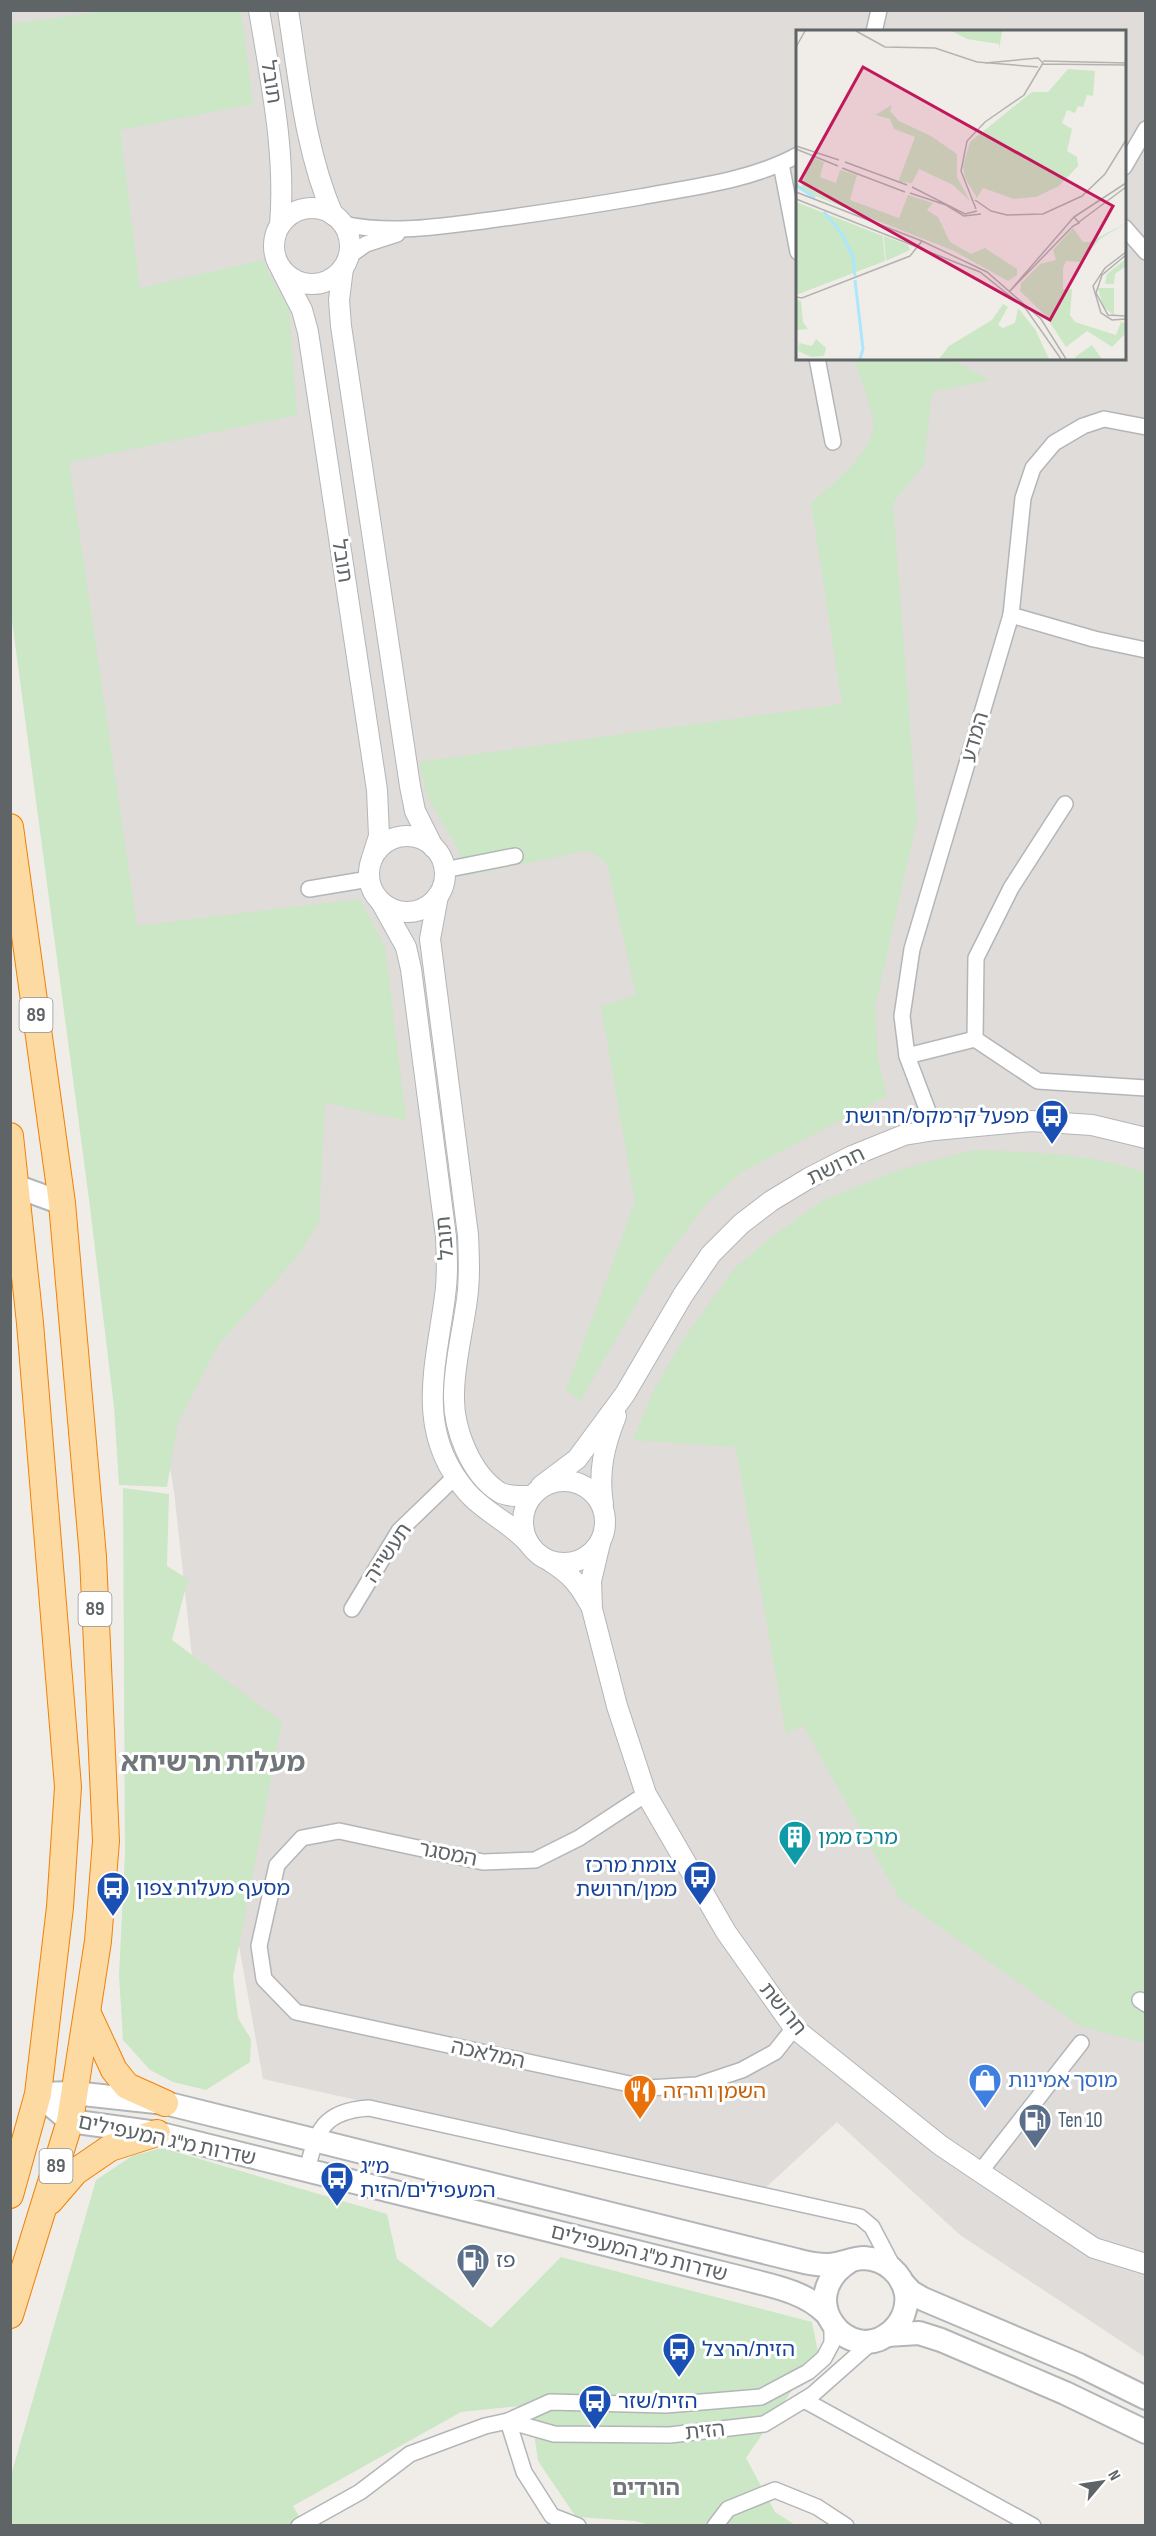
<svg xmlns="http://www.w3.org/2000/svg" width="1156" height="2536" font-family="'Sofia Sans Condensed','Noto Sans Hebrew',sans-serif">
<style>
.industrial{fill:#dfdcda;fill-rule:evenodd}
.green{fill:#cbe7c5}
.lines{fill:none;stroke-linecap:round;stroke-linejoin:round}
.minor-casing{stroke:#b3b6b9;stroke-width:18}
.tertiary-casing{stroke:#b3b6b9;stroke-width:22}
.secondary-casing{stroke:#b2b6b9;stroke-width:26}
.trunk-casing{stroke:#f18107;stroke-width:28}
.minor{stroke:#fff;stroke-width:15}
.tertiary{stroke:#fff;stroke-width:20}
.secondary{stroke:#fff;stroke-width:22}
.trunk{stroke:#fcdaa2;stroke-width:26}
.labels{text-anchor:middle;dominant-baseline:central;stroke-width:6;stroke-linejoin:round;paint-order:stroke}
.shield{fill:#fff;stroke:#8f9295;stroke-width:1.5}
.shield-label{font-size:20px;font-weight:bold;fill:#5f6467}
.street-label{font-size:21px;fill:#5f6467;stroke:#fff}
.transit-label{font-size:21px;fill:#164399;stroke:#fff;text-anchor:start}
.culture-label{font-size:21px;fill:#0d838f;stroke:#fff;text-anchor:start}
.shop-label{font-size:21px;fill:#366cbe;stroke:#fff;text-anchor:start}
.food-label{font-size:21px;fill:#c56008;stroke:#fff;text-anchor:start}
.service-label{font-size:21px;fill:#4e5e75;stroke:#fff;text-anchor:start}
.neighbourhood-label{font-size:22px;font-weight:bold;fill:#707679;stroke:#fff}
.district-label{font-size:27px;font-weight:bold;fill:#707679;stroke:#fff}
.inset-river{fill:none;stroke:#abe7fd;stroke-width:3}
.inset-road{fill:none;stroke:#b2b2b0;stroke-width:1.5}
.view{fill:#c2185b;fill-opacity:0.15;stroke:#c2185b;stroke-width:3}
.inset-edge{fill:none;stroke:#5f6467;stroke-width:3}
</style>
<rect width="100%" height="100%" fill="#f0ede8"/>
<path class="industrial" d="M10,11H1145V2357L960,2235L837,2122L762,2191L263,2079L200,1730L174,1491L43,746L11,504ZM798,32H1124V358H798Z"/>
<g class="green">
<path d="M105,11H241L253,104L120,130L140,288L262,260L289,310L297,415L69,462L137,926L360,899L385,947L406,1120L325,1103L319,1222L297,1257L219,1344L178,1422L167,1487L119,1485L114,1407L90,1207L11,613V24Z"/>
<path d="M854,359H950L991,380L932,392L924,464L893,503L917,820L875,1007L878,1057L887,1096L742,1172L708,1202L655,1272L580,1401L566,1390L635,1202L601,1006L636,995L607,864L589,850L466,876L459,851L427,796L419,762L842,704L811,503C830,486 877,450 873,422C870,401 860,379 854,359Z"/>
<path d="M974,1150C1031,1152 1092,1153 1145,1173V2043L1080,2026L899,1898L803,1725L786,1734L736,1447L633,1440L653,1392L682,1341L734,1269L770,1238L822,1201L901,1169Z"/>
<path d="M123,1488L169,1494L167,1566L188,1579L172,1640L282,1722L233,1977L238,2018L251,2039L250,2062L206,2090L173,2082L150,2070L123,2040L119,1975L125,1854Z"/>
<path d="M162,2148L387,2214L397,2259L491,2328L561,2257L812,2322L818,2352L746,2458L775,2512L795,2525L654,2526L635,2521L576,2517L538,2461L530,2405L461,2412L293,2506L304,2525H11L10,2479L96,2180L132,2156Z"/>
</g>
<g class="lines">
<defs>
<g id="minor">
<path d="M874,32L879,10"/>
<path d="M781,164L798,252"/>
<path d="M1124,167L1146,129"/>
<path d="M343,224C390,234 435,227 483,221C535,214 588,206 640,197C693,187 750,181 798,155"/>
<path d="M1124,227L1146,252"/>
<path d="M349,256L366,244L397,234"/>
<path d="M817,358L833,442"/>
<path d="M1011,615L1094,639L1146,650"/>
<path d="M1065,804L1011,888L976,958L975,1039L1038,1081L1146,1088"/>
<path d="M444,870L515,856"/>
<path d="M309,889L369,879"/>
<path d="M907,1056L975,1039"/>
<path d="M935,1130L907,1056L902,1016L912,949L1011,615L1023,498L1033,468L1054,443L1083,426L1104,419L1146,427"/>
<path d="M352,1609L399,1531L455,1477"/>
<path d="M646,1794L579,1838L535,1860L483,1862L339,1831L302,1838L277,1865L259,1946L264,1979L296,2012L648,2088L697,2085L742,2070L775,2052L794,2028"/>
<path d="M1140,2000L1146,2004"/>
<path d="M307,2170C317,2130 323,2111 369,2108L860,2217L872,2227L894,2269"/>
<path d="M980,2172L1081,2043"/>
<path d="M804,2400L1033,2526"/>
<path d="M508,2421L554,2434L670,2435L764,2424L812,2395L873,2341"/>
<path d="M508,2421L524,2472L552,2516L578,2526"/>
<path d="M299,2526L360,2492L410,2454L485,2426L508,2421L550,2402L666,2405L761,2397L808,2372L824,2358L832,2343V2323"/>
<path d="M715,2526L728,2509L775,2490L817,2507L846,2526"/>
</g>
<g id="tertiary">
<path d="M259,10C271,82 286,153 280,225"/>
<path d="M288,10C299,80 305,150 333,215"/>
<circle cx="312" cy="246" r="38"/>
<path d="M343,268L339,300L341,326L410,786L415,811L433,847"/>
<path d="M281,269L302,310L308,332L377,790L379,836L372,858"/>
<circle cx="407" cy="874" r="38"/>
<path d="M438,896L430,939L468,1235C469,1257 470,1278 467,1299C463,1331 454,1363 454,1395C453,1428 470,1473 499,1492C508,1497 521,1496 531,1496"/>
<path d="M381,902L406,947L411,969L446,1237C447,1257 448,1276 445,1296C436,1366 414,1431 467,1492C485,1513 512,1523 530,1545"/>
<circle cx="564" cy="1522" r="41"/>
<path d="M541,1486L577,1459L625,1394L683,1295L711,1254L741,1224L771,1201L809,1178L852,1156L904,1135L935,1130L1031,1121L1092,1125L1146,1138"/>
<path d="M603,1504C598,1472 604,1446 616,1416"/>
<path d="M600,1543L591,1581L592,1609L617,1706L646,1794L726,1932L794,2028L940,2145L980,2172L1094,2248L1146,2264"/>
<path d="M551,1562C572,1575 579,1585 591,1606"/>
</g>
<g id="secondary">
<path d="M10,1184L62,1203"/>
<path d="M38,2094L74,2093L165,2103L796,2260C807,2263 817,2265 828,2265C840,2265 852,2258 864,2258C885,2259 902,2273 906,2294C908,2308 902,2322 892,2331C850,2369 791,2298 850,2261"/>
<path d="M38,2094L70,2121L157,2133L742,2278C772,2286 804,2291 826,2313"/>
<path d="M902,2282L911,2292L923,2299L1079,2365L1146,2398"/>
<path d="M887,2335L919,2333L941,2340L1065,2393L1146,2432"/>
</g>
<g id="trunk">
<path d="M10,827L62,1203L93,1557L106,1841L98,1941L70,2121L10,2315"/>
<path d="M10,1136L30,1323L68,1787L60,1907L38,2094L10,2195"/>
<path d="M88,2014L114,2070L127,2086L165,2103"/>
<path d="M50,2201L75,2172L110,2148L157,2133"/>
</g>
</defs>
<use href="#minor" class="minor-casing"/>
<use href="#tertiary" class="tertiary-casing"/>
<use href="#secondary" class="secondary-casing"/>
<use href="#trunk" class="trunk-casing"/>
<use href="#minor" class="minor"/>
<use href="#tertiary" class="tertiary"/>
<use href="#secondary" class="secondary"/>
<use href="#trunk" class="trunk"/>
</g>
<defs>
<symbol id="bus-pin" viewBox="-11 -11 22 30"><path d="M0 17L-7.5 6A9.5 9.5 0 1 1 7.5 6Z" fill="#1a4fb4" stroke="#fff"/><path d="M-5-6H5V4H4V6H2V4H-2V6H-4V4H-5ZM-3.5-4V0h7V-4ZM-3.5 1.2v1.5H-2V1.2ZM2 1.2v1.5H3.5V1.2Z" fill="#fff"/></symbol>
<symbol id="building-pin" viewBox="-11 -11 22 30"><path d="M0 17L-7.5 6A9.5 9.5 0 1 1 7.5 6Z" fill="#0f9aa8" stroke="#fff"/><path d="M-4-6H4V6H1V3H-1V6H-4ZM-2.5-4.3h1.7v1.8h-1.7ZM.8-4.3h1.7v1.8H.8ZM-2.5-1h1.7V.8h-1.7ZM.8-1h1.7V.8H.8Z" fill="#fff"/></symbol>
<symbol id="shop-pin" viewBox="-11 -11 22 30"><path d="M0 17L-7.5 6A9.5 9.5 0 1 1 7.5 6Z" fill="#3f7fe0" stroke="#fff"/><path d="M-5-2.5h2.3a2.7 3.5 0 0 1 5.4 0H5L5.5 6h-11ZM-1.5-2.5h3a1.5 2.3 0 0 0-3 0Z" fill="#fff"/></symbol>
<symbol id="restaurant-pin" viewBox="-11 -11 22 30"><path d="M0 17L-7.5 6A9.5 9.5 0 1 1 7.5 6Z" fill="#e8710a" stroke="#fff"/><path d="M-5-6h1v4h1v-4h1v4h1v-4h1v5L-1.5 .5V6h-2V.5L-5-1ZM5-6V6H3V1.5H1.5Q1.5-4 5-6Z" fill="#fff"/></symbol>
<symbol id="fuel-pin" viewBox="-11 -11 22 30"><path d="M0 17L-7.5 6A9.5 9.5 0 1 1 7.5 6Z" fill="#5c6f8a" stroke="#fff"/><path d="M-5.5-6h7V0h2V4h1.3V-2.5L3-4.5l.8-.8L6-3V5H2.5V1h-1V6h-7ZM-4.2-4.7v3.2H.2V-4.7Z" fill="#fff"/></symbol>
</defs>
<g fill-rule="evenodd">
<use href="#bus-pin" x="1033" y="1097" width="38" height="52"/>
<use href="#building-pin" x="776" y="1818" width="38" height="52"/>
<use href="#bus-pin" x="681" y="1858" width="38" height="52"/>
<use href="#bus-pin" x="94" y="1869" width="38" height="52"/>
<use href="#shop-pin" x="966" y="2061" width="38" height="52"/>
<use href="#restaurant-pin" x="621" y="2072" width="38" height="52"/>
<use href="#fuel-pin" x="1016" y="2101" width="38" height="52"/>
<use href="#bus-pin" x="318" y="2159" width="38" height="52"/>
<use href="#fuel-pin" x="454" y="2241" width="38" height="52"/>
<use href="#bus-pin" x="660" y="2330" width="38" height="52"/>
<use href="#bus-pin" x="576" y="2382" width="38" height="52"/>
</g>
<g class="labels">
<g class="shield">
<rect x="19.5" y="998" width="33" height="34" rx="4.5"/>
<rect x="78.5" y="1592" width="33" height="34" rx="4.5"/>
<rect x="39.5" y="2149" width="33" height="34" rx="4.5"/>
</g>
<g class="shield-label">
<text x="36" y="1015">89</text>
<text x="95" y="1609">89</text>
<text x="56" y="2166">89</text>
</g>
<g class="street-label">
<text transform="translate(271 82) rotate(81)">תובל</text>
<text transform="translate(342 561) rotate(81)">תובל</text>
<text transform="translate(975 737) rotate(-74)">המדע</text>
<text transform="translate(836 1166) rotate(-26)">חרושת</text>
<text transform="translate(445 1238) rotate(-95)">תובל</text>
<text transform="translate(388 1553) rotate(-56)">תעשייה</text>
<text transform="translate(448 1854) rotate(11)">המסגר</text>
<text transform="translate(783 2009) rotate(51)">חרושת</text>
<text transform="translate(488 2054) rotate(12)">המלאכה</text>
<text transform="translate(167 2140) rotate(12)">שדרות מ"ג המעפילים</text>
<text transform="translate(639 2253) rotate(14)">שדרות מ"ג המעפילים</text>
<text transform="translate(705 2431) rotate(-6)">הזית</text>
</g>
<g class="transit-label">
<text x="1029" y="1116" text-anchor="end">מפעל קרמקס/חרושת</text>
<text x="677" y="1865" text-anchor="end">צומת מרכז<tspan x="677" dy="24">ממן/חרושת</tspan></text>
<text x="136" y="1888">מסעף מעלות צפון</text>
<text x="360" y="2166">מ״ג<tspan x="360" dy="24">המעפילים/הזית</tspan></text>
<text x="702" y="2349">הזית/הרצל</text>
<text x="618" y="2401">הזית/שזר</text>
</g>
<g class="culture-label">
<text x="818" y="1837">מרכז ממן</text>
</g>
<g class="shop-label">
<text x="1008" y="2080">מוסך אמינות</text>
</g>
<g class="food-label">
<text x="663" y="2091">השמן והרזה</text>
</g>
<g class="service-label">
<text x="1058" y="2120">Ten 10</text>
<text x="496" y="2260">פז</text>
</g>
<g class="neighbourhood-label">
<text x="646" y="2488">הורדים</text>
</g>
<g class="district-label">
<text x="213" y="1763">מעלות תרשיחא</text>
</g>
</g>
<g transform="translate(796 30)">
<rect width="330" height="330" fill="#f0ede8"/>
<path d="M156,1H206L203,20V14L171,9ZM272,39L299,41L297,66L291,65L287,77L282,76L279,83L271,80L266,93L276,99L271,121L281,127L282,136L263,156L240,167L218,169L187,158L181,168L169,148L167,136L174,112L236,62H252ZM96,75L94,81L103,91L135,106L161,124V147L174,171L157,155L123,139L116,153L102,152L119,107L98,99L94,89L79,85ZM16,127L28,132L24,147L40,153L44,140L61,145L54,170L103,188L112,165L137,173L131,180L142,187L154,212L175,224L189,218L221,239V245L212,251L158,221L4,160ZM0,172L87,206L89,231L0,265ZM330,193L304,209L284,232L270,231L267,238V259H276L274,285L279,292L320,305L325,292L330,293L328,305L316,317L291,301L270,317L249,285L224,261L225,253L244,234L260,230L257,220L277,198L287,212H294ZM88,206L112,215L114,220L90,231ZM330,229V236L319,244L318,254H309L311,244ZM302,258H318V285L307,277ZM0,270L5,271L7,292L12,299L1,300L0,304ZM207,274L212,277L202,295L207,298L219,293L222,278L239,299L253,329H143L153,316L196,290ZM20,309L30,318L28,326L15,327L2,321L3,313L16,316ZM296,315L306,329H281L279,327Z" fill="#cbe7c5"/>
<path class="inset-river" d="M0,155L19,168M28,182L46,204L57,227L59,246M59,250L67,319L64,329"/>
<path class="inset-road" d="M60,1L89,17L139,18L181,32L242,37M0,17L9,1M247,31L330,33M246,34L330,35M0,116L43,130M0,119L42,136M49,132L111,155M46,138L109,162M116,157L169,184L181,181M0,162L126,211L191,242L245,289L270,329M114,163L150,175L168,186L185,184M0,169L184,242L230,279L265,329M179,170L195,181L211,185L247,184L286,166L309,144L330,110M180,179L165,141L171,111L189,92L228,65L247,33L242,28L189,33M278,187L330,153M283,192L330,157M330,222L309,238L297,256L305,283L316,290L330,289M330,225L306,245L300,263L312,285L330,286M213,262L278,187L283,193L277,196M213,262L277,196M0,267L6,268L114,226L126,211"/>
<path class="view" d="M67,37L317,176L254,290L4,151Z"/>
<rect width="330" height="330" class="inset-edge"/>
</g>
<rect width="1156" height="2536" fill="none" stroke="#5f6467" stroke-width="24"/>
<g transform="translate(1102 2482) rotate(61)" stroke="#ffffff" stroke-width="4.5" paint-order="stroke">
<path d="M0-4.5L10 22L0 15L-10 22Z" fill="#5f6467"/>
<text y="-9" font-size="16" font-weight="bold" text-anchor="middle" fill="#5f6467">N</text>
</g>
</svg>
